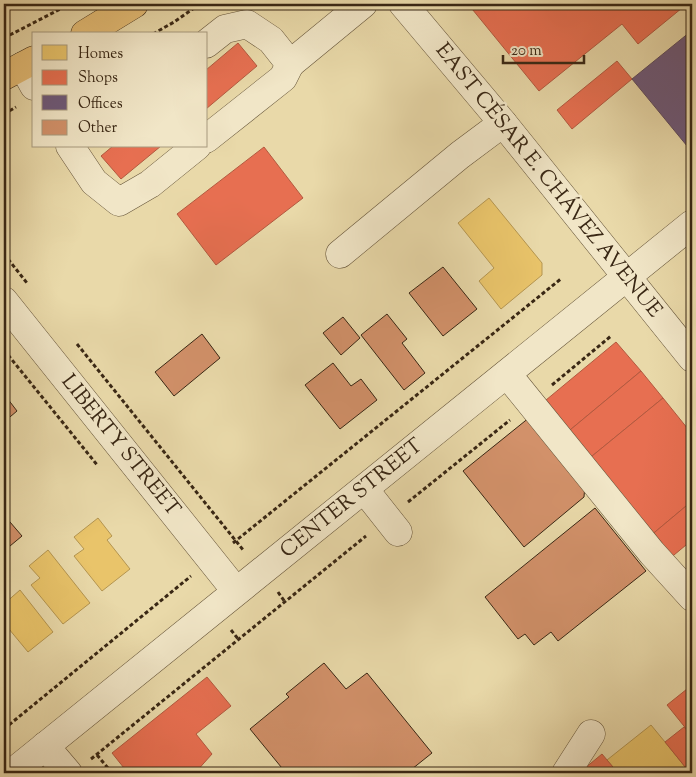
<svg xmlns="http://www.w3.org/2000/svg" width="696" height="777" font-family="'Sorts Mill Goudy',serif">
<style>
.homes{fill:#e9c46a;stroke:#b49550}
.shops{fill:#e76f51;stroke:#b3593f}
.offices{fill:#6d597a;stroke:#5d4a5b}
.building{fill:#d2916a;stroke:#392714}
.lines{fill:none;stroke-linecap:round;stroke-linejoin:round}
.minor-casing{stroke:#655439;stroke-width:29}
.major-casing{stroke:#392714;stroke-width:29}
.path{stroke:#392714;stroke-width:3;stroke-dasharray:4 2.5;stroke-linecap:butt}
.minor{stroke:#f1e6c7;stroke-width:28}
.major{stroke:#e4bc74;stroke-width:28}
.labels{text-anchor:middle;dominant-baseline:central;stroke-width:5;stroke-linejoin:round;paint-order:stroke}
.street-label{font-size:21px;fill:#392714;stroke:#f1e6c7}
</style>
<rect width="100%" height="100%" fill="#e9d9a9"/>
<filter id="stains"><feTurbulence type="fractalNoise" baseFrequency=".004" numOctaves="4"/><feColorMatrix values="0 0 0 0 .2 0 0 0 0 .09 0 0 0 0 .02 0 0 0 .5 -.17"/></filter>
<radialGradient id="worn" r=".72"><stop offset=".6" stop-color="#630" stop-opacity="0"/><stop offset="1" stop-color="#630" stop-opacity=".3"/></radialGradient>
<g class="homes">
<path d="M489,198L542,263V275L501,309L479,281L494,268L458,223Z"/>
<path d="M98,518L112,536L107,540L130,569L102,591L74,556L84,549L74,537Z"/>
<path d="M48,550L90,603L63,624L31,585L40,578L29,566Z"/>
<path d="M20,590L53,632L28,652L4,623V604Z"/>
<path d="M651,725L665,742L690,773H618L607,760Z"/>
</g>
<g class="shops">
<path d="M468,4H678L682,8L638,44L622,24L539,91Z"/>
<path d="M238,43L257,66L206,109V70Z"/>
<path d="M617,61L632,79L572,129L557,110Z"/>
<path d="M113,146H161L121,179L101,156Z"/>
<path d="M264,147L303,198L216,265L177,214Z"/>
<path d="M616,342L641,371L564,435L540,405Z"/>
<path d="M641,371L663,398L586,461L564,435Z"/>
<path d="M663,398L692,434V501L649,537L586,461Z"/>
<path d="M692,501V540L668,560L649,537Z"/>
<path d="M207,677L231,706L196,734L212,754L195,773H128L112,753Z"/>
<path d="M692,685V736L667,705Z"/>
<path d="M684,727L692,736V773H690L665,742Z"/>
<path d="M602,754L618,773H579Z"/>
</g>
<path class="offices" d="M690,32L692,35V152L632,79Z"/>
<g class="building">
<path d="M682,4H692V17Z"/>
<path d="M443,267L477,309L443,336L409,293Z"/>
<path d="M387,314L407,339L402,343L425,373L404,390L361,335Z"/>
<path d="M343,317L360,338L341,355L323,333Z"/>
<path d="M202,334L220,358L174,396L155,372Z"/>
<path d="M333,363L351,386L361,379L377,400L340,429L305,385Z"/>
<path d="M4,394L17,411L4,422Z"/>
<path d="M530,417L585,484L584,497L524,547L463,471Z"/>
<path d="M595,508L646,571L558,641L551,632L534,645L525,634L518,639L485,597Z"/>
<path d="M4,515L22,536L4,551Z"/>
<path d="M324,663L346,689L367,673L432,753L407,773H286L250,729L289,697L286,694Z"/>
</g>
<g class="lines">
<defs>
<g id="minor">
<path d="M403,4L503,123L692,358"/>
<path d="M206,44L225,29L247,24L271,40L290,64L283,78L206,139"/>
<path d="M290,64L363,4"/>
<path d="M23,66L34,86"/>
<path d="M70,146L94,182L119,202L150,184L197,146"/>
<path d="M340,254L460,155L503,123"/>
<path d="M4,301L236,591"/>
<path d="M507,374L652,553L692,597"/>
<path d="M364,489L398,532"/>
<path d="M45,746L68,773"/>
<path d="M12,773L692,224"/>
<path d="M566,773L591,734"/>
</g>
<g id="major">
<path d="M85,34L134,4"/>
<path d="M4,76L34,60"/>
</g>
</defs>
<use href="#minor" class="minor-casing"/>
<use href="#major" class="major-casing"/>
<g class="path">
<path d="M153,34L174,22L200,4"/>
<path d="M4,38L70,4"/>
<path d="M4,114L16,107"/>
<path d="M4,254L27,283"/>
<path d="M77,344L244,551"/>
<path d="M4,350L98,466"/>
<path d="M552,385L611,336"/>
<path d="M408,502L510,420"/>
<path d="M233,543L562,278"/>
<path d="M278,592L285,602"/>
<path d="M231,630L239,640"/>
<path d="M4,729L191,576"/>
<path d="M97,755L112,773"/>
<path d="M91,759L366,536"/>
</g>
<use href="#minor" class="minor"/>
<use href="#major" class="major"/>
</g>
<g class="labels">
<g class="street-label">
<text transform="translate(548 181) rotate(51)">EAST CÉSAR E. CHÁVEZ AVENUE</text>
<text transform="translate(120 446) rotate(51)">LIBERTY STREET</text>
<text transform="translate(352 499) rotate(-39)">CENTER STREET</text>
</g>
</g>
<rect width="696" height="777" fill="none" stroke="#e9d9a9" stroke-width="20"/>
<rect x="5" y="5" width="686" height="767" fill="none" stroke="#392714" stroke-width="2.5"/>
<rect x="10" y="10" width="676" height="757" fill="none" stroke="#392714"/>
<rect x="32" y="32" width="175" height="115" fill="#f1e6c7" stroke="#a79a7f"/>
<rect x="42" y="45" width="25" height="15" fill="#e9c46a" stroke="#a79a7f"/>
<text x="78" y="58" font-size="15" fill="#392714">Homes</text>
<rect x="42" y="70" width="25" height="15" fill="#e76f51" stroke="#a79a7f"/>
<text x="78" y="82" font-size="15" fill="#392714">Shops</text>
<rect x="42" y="95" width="25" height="15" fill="#6d597a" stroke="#a79a7f"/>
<text x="78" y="108" font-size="15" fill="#392714">Offices</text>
<rect x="42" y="120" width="25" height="15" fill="#d2916a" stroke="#a79a7f"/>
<text x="78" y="132" font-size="15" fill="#392714">Other</text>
<path d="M503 55v8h81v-8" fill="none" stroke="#392714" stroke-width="2.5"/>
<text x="511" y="55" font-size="15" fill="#392714" stroke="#f1e6c7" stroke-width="4" paint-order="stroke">20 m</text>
<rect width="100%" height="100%" filter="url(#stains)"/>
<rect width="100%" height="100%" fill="url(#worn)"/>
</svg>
